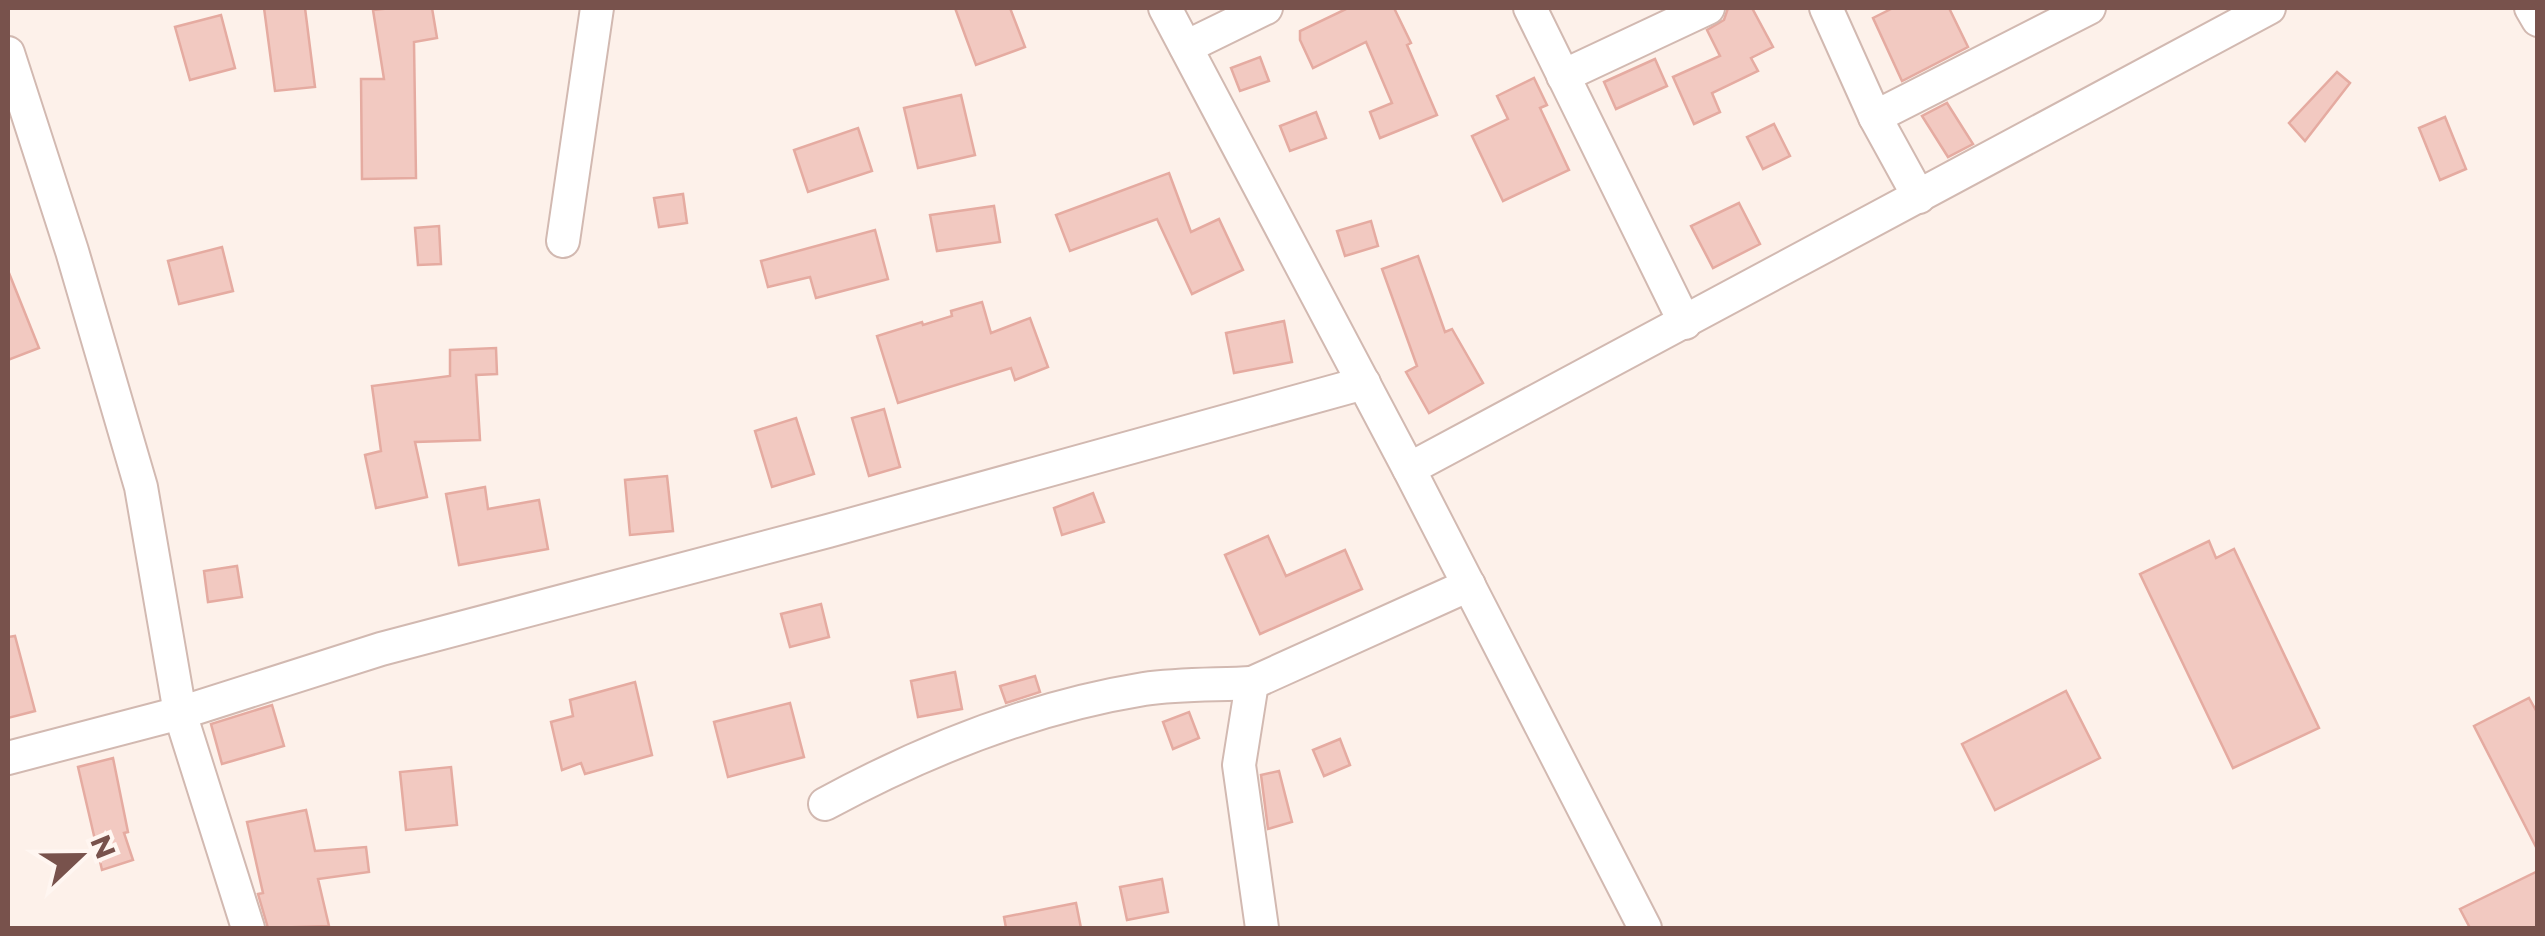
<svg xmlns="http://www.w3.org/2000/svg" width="2545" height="936" font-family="Montserrat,sans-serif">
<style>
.building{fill:#f2c9c1;stroke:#e5aba1;stroke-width:2.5}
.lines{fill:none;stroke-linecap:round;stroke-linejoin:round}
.minor-casing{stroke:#d2b9b1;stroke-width:36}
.minor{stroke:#fff;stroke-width:32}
</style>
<rect width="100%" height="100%" fill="#fdf1ea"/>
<g class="building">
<path d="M264,8H305L315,87L275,91Z"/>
<path d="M392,8H432L437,38L414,42L416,178L362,179L361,79H384L373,10Z"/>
<path d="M955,8H1010L1025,47L976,65Z"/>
<path d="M1348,8H1394L1411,43L1407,45L1437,115L1380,138L1370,112L1392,103L1366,42L1313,68L1300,40V31Z"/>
<path d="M1728,8H1752L1773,47L1751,58L1758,71L1712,93L1720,112L1694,124L1673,77L1720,56L1707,30L1724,20Z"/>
<path d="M1893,8H1949L1968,47L1902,81L1873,18Z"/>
<path d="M221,15L235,68L190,80L175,27Z"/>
<path d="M1260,57L1269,81L1240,91L1231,68Z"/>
<path d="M1655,59L1667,86L1616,109L1604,82Z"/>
<path d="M2337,72L2350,83L2305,141L2289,123Z"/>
<path d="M1534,78L1547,105L1540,108L1569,170L1503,201L1472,136L1508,119L1497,96Z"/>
<path d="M961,95L975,155L918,168L904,108Z"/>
<path d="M1947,103L1973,144L1948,157L1922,116Z"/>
<path d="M1316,112L1326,138L1290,151L1280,126Z"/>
<path d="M2445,117L2466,169L2440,180L2419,128Z"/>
<path d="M1774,124L1790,156L1763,169L1747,137Z"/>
<path d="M858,128L872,171L808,192L794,150Z"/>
<path d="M1169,173L1191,232L1219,219L1243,270L1192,294L1157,219L1070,251L1056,215Z"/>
<path d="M683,194L687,223L659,227L654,198Z"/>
<path d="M1739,203L1760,244L1713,268L1691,226Z"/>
<path d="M994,206L1000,242L937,251L930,215Z"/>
<path d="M1371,221L1378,246L1345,256L1337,231Z"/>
<path d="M439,226L441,264L418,265L415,228Z"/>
<path d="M875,230L888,279L816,298L810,277L768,287L761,261Z"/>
<path d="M222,247L233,291L179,304L168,261Z"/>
<path d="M1418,256L1445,332L1452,329L1483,383L1429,413L1406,372L1417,366L1382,269Z"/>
<path d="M9,273L39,348L8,360V274Z"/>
<path d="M982,302L991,333L1030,318L1048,367L1015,380L1011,368L898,403L877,336L922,322L923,325L952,316L951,311Z"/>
<path d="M1284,321L1292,362L1234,373L1226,333Z"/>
<path d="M496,348L497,374L476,375L480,440L415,442L427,497L376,508L365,455L381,451L372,386L450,376V350Z"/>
<path d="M884,409L900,467L869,476L852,418Z"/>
<path d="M796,418L814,474L772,487L755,431Z"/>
<path d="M667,476L673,531L630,535L625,480Z"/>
<path d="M485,487L488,509L539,500L548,549L459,565L446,494Z"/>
<path d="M1093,493L1104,522L1062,535L1054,508Z"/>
<path d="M1268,536L1286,576L1345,550L1362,589L1260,634L1225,555Z"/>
<path d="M2209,541L2216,558L2234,549L2319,728L2233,768L2140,574Z"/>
<path d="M237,566L242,597L208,602L204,571Z"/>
<path d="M821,604L829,637L790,647L781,614Z"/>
<path d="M15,636L35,711L8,718V637Z"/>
<path d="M955,672L962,709L918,717L911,681Z"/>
<path d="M1035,676L1040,692L1006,703L1000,686Z"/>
<path d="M635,682L652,755L585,774L581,763L562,770L551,722L573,716L570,700Z"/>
<path d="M2066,691L2100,758L1995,810L1962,744Z"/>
<path d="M2529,698L2538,714V851L2474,726Z"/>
<path d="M790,703L804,757L728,777L714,722Z"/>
<path d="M272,705L284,746L222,764L211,724Z"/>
<path d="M1189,712L1199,738L1173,749L1163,722Z"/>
<path d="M1340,739L1350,765L1324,776L1313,750Z"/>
<path d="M113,758L128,832L124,833L133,860L102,870L78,767Z"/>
<path d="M451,767L457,825L406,830L400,772Z"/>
<path d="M1279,771L1292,822L1268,829L1261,775Z"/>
<path d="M306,810L315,851L366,847L369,872L318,879L329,926L268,928L258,894L263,893L247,822Z"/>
<path d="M2538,871V928H2470L2460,909Z"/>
<path d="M1162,879L1168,912L1127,920L1120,887Z"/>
<path d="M1076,903L1081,928H1006L1004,917Z"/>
</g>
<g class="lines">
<defs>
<g id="minor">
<path d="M1165,8L1409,469L1645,928"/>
<path d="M1530,8L1685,323"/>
<path d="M1826,8L1875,117L1919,197"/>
<path d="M2531,8L2538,20"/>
<path d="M1186,47L1266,8"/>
<path d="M8,53L72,251L141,487L180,713L248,928"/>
<path d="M1563,76L1708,8"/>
<path d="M1875,117L2089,8"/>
<path d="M563,241L597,8"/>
<path d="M1409,469L2269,8"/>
<path d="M8,758L180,713L381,649L828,531L1364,383"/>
<path d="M825,804C923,751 1033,707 1144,689C1179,684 1217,685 1252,683"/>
<path d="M1262,928L1239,765L1252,683L1469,585"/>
</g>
</defs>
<use href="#minor" class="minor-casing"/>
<use href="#minor" class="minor"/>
</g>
<rect width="2545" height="936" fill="none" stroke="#78524c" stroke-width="20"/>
<g transform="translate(80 856) rotate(68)" stroke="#fff6f1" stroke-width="8" paint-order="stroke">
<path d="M0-8L18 38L0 25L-18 38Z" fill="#78524c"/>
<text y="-15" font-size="28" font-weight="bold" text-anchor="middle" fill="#78524c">N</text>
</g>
</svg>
